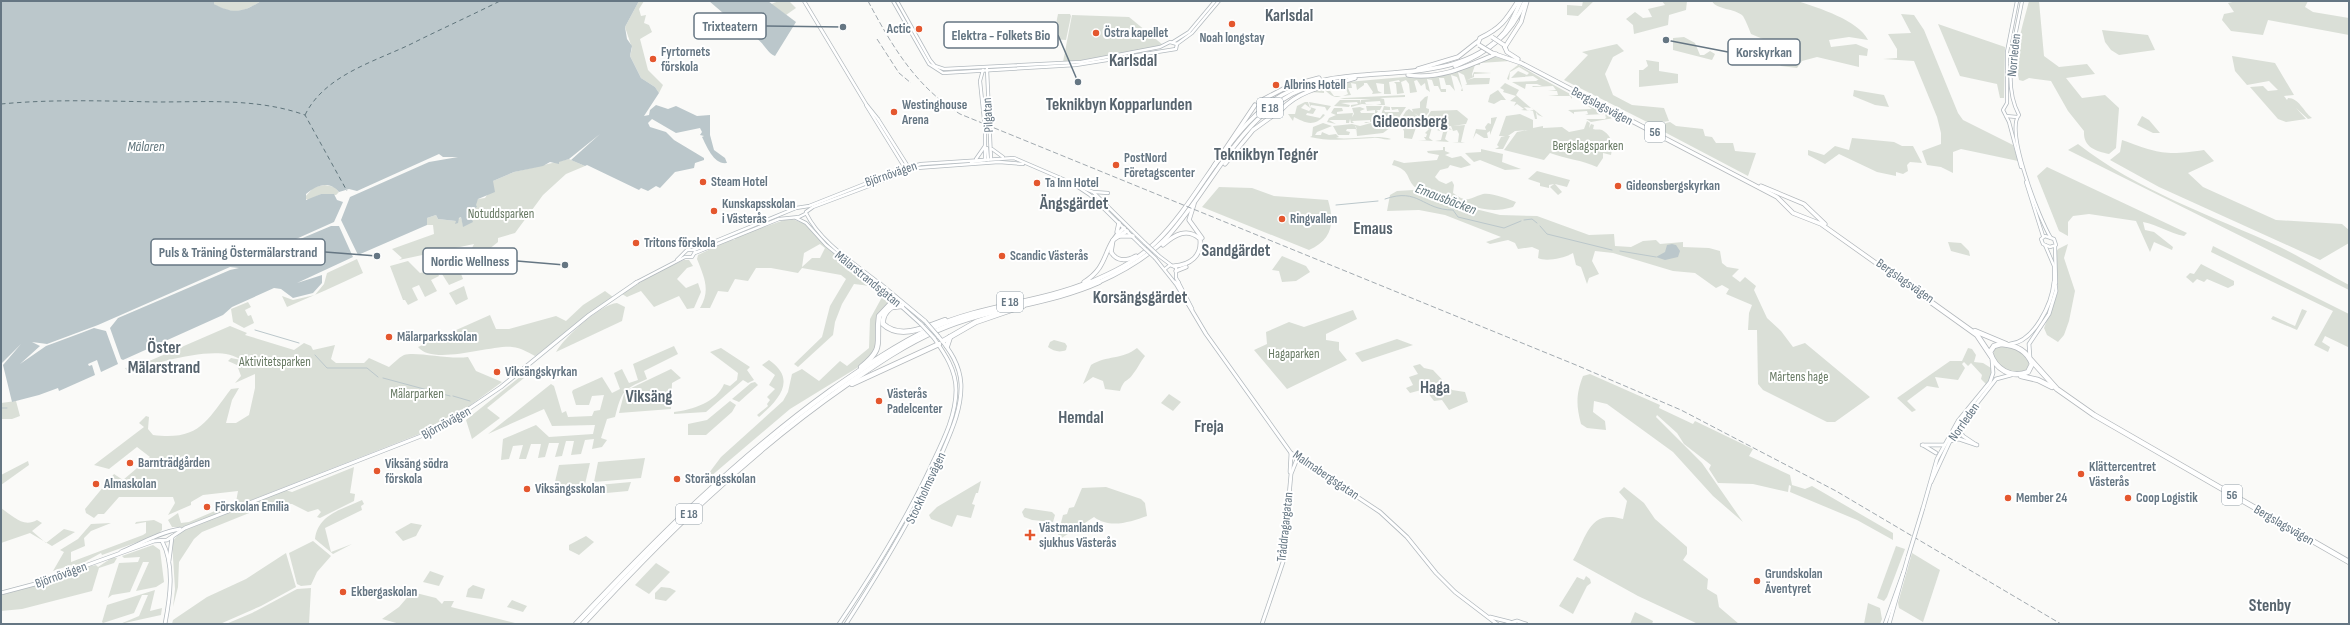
<svg xmlns="http://www.w3.org/2000/svg" width="2350" height="625" font-family="'Sofia Sans Condensed',sans-serif">
<style>
.green{fill:#dadfd7;fill-rule:evenodd}
.water{fill:#bbc7cb}
.lines{fill:none;stroke-linecap:round;stroke-linejoin:round}
.stream{stroke:#bbc7cb;stroke-width:1}
.ferry{stroke:#60757c;stroke-width:1;stroke-dasharray:4.5 3.5;stroke-linecap:butt}
.secondary-far1-casing{stroke:#b3babf;stroke-width:4}
.secondary-casing{stroke:#b3babf;stroke-width:4.5}
.highway-far1-casing{stroke:#b4b9bd;stroke-width:5}
.highway-casing{stroke:#b4b9bd;stroke-width:6}
.secondary-far1{stroke:#fff;stroke-width:2.5}
.secondary{stroke:#fff;stroke-width:3}
.highway-far1{stroke:#fff;stroke-width:3.5}
.highway{stroke:#fff;stroke-width:4.5}
.rail{stroke:#a2aab0;stroke-width:1;stroke-dasharray:5.5 2.5;stroke-linecap:butt}
.secondary-bridge-far1-casing{stroke:#b3babf;stroke-width:4;stroke-linecap:butt}
.secondary-bridge-casing{stroke:#b3babf;stroke-width:4.5;stroke-linecap:butt}
.highway-bridge-casing{stroke:#b4b9bd;stroke-width:5;stroke-linecap:butt}
.secondary-bridge-far1{stroke:#fff;stroke-width:2.5}
.secondary-bridge{stroke:#fff;stroke-width:3}
.highway-bridge{stroke:#fff;stroke-width:3.5}
.poi-dot{fill:#e4572e;stroke:#fff;stroke-width:1.5}
.labels{text-anchor:middle;dominant-baseline:central;stroke-width:4;stroke-linejoin:round;paint-order:stroke}
.shield{fill:#fff;stroke:#939fa8;stroke-width:1}
.shield-label{font-size:12px;font-weight:bold;fill:#657683}
.poi-label{font-size:13px;font-weight:bold;fill:#657683;stroke:#fff;text-anchor:start}
.street-label{font-size:13px;fill:#657683;stroke:#fff}
.park-label{font-size:13px;fill:#687a64;stroke:#fff}
.water-label{font-size:14px;font-style:italic;fill:#60757c;stroke:#fff}
.district-label{font-size:17px;font-weight:bold;fill:#57646e;stroke:#fff}
.leader{fill:none;stroke:#657683;stroke-width:1.5}
.callout-dot{fill:#657683;stroke:#fff;stroke-width:1.5}
.callout{fill:#fff;stroke:#657683;stroke-width:1.5}
.callout-label{font-size:14px;text-anchor:middle;font-weight:bold;fill:#657683}
</style>
<rect width="100%" height="100%" fill="#fafaf8"/>
<g class="green">
<path d="M214,1H261C242,13 233,15 214,4Z"/>
<path d="M639,1H644L639,9L641,16L646,15L644,23L649,25L652,32L640,39L648,70L663,85L659,93L655,87L641,78L630,56L632,48L625,27Z"/>
<path d="M779,1H789L796,8L786,15L771,4Z"/>
<path d="M1583,1H1594L1578,16L1567,15V5L1582,6Z"/>
<path d="M1662,1H1687L1686,10L1669,15L1668,25L1634,34L1633,25L1626,19L1635,12L1643,18L1652,17L1648,9L1665,5Z"/>
<path d="M1712,1H1797C1819,8 1858,20 1868,40L1849,37L1829,40L1831,47L1856,44L1868,49L1867,56L1859,55V67L1817,57L1802,61L1797,68L1781,66L1763,39L1751,34C1749,29 1746,21 1743,16C1735,8 1716,10 1712,1Z"/>
<path d="M2029,1H2039L2044,56L2059,67L2087,64L2095,74L2066,78L2082,98L2105,95L2119,108L2116,148L2109,154C2095,151 2083,147 2084,131L2068,111L2051,81L2029,78L2023,81L2019,80C2013,53 2022,28 2029,1Z"/>
<path d="M2237,1H2308L2305,7L2313,12L2349,18V35L2268,20L2263,35L2231,31L2222,20L2224,14L2234,12L2228,3Z"/>
<path d="M1058,14H1070L1071,16L1066,40L1053,39Z"/>
<path d="M1901,14L1914,15L1924,30L1958,113L1963,120L2013,145L2018,161L1961,149L1953,152V173L1941,167L1927,165L1922,151L1941,144V133L1937,117L1914,61L1883,59L1897,58V49L1888,34L1911,33Z"/>
<path d="M1072,15L1129,17L1163,45L1092,59L1063,62Z"/>
<path d="M1938,24L2005,47L2004,98H2000L1997,84L1960,76Z"/>
<path d="M2102,30L2148,35L2155,50L2119,55L2111,50L2105,42Z"/>
<path d="M1684,37L1695,43L1700,55H1704L1710,51L1715,54L1712,60L1673,50V38Z"/>
<path d="M1617,44L1624,51L1613,57L1605,74L1613,95L1632,105L1664,108L1669,121L1651,124L1564,80L1588,55L1582,52Z"/>
<path d="M1493,56L1510,61L1480,63V65H1475L1472,74L1473,77V74L1474,72L1492,73L1474,74V77L1467,80L1474,78H1498H1490L1489,84L1465,85L1467,84L1464,75L1458,72L1463,91H1461L1462,88L1457,77L1451,75L1455,91L1450,85H1446L1444,78H1439L1441,89H1446V92H1441L1438,86H1434L1432,80L1427,79L1430,92L1426,89L1425,83L1421,86L1417,80L1414,81L1417,92L1410,93L1409,84L1406,80L1401,82L1404,93L1397,94L1396,84L1394,82H1400L1399,80L1389,82L1391,94H1384V84L1376,83L1378,91L1382,93L1372,94L1373,92L1367,83H1364V85L1357,90L1356,84L1351,83L1352,88H1348L1351,95L1343,96L1348,94L1344,83L1327,87L1334,96H1341C1334,99 1329,94 1324,89V93L1311,92L1297,98L1299,96L1336,83L1438,74Z"/>
<path d="M2232,56L2275,63L2294,95L2284,96L2287,100L2288,98C2299,98 2303,111 2312,118L2308,119L2296,108L2306,119L2286,122L2278,119L2250,87L2263,86L2268,91L2278,90L2269,81L2247,85L2235,71Z"/>
<path d="M1646,60L1659,62V71L1678,74V83L1639,87V70H1643L1648,66Z"/>
<path d="M1518,65H1519L1541,78L1539,80L1533,76L1511,78L1518,71L1527,75L1529,73L1519,67L1510,72L1509,80L1507,79L1510,71Z"/>
<path d="M1541,78L1572,95V99L1570,96H1548L1558,95L1557,91H1548L1556,90L1553,86L1533,87L1532,86H1542L1537,84H1526L1525,89L1512,82L1536,81Z"/>
<path d="M1505,83L1519,90L1516,95L1531,108L1524,107L1528,111L1534,110L1532,108L1543,117L1538,115L1536,112L1537,119H1535L1533,111L1521,110L1524,109L1517,104L1514,106L1516,102L1510,101L1516,96L1503,92L1504,90L1500,88Z"/>
<path d="M1498,90L1506,100H1501L1494,104L1488,102L1490,95Z"/>
<path d="M1854,90L1884,95L1889,107L1875,105L1853,96Z"/>
<path d="M1405,95V97L1380,98L1384,99L1385,105H1376L1381,104L1380,101L1365,102L1366,104L1374,105L1362,104L1351,107V105L1358,104L1357,102L1341,103L1350,105L1349,107L1334,106L1340,100H1360L1361,104V100L1371,99H1340L1344,98Z"/>
<path d="M1428,96L1426,108L1429,109V112L1423,119L1414,113L1422,120L1419,119L1412,139L1404,138V131L1399,122L1406,111L1409,109L1413,112L1412,109L1420,108V102L1425,97Z"/>
<path d="M1305,102H1308L1310,108L1305,104L1301,108L1309,111L1311,109L1309,102L1331,106L1327,111L1325,107L1311,105L1310,107L1316,109L1313,114L1307,113L1306,115L1320,118L1323,114L1325,115C1313,129 1303,121 1294,117L1293,121L1288,114H1295L1297,106Z"/>
<path d="M1590,105L1613,118H1614L1591,122L1586,119H1605L1608,115L1606,118L1605,114L1585,115L1588,114L1587,111L1574,112V114L1568,110L1592,109L1588,106Z"/>
<path d="M1366,106H1382L1380,110H1376L1378,111L1376,114L1381,115L1384,106L1390,107V110H1384L1385,112H1399L1398,109L1392,110L1391,107H1406L1396,122L1393,119L1376,120L1380,122L1375,121V119L1374,121L1366,123L1364,122H1370V120L1352,121L1354,123H1351L1350,119L1349,123H1340H1346V120H1329L1336,124L1327,122L1329,118L1336,115L1331,113L1334,108H1342L1343,111L1337,112V114L1353,113L1352,117L1354,114L1352,108L1360,107L1365,109L1360,111L1361,113H1375V110L1367,111Z"/>
<path d="M1457,110L1468,119L1466,124L1453,126L1465,125L1461,142L1465,143L1452,142H1458L1459,134L1457,130L1453,131L1451,126H1447L1452,130L1448,129L1445,139L1449,142L1435,141L1441,140L1443,132L1437,130L1445,126L1443,125L1436,129L1432,127L1429,138L1433,141L1418,140H1426L1424,137H1426L1427,134L1425,133L1429,129L1423,124L1431,111Z"/>
<path d="M1520,114L1533,120V128L1543,126V128L1562,127L1569,132L1584,129L1587,121L1590,123L1589,128L1591,124L1594,125L1593,129C1596,130 1599,129 1602,130C1613,136 1613,146 1611,155L1603,153V158L1597,167C1582,160 1566,159 1550,153L1544,160L1504,150L1517,132L1528,130L1515,131L1508,136H1510L1503,149H1495L1499,147L1497,145L1501,137L1505,136H1499L1506,116Z"/>
<path d="M2142,116L2149,120L2160,133H2153L2137,125Z"/>
<path d="M1497,117L1490,135V131L1487,133L1488,138H1484L1476,133L1473,139L1476,129L1486,130L1485,127L1488,123L1491,124V118Z"/>
<path d="M1670,122L1676,126L1703,129L1705,136L1712,137L1716,143H1733L1735,151L1756,153L1748,176L1653,126Z"/>
<path d="M1323,123L1332,126L1317,132L1315,135H1321L1322,132L1329,135L1336,134L1339,137L1336,138C1352,140 1377,134 1391,139C1385,141 1379,137 1373,138C1353,139 1330,142 1310,137L1312,136L1313,127Z"/>
<path d="M1371,123L1374,125L1376,123L1386,124L1389,128L1388,124L1394,125L1383,133L1357,136L1356,126L1355,127L1357,128L1355,131L1356,129H1347L1346,131L1350,132L1349,135H1338L1333,126L1352,124L1360,126Z"/>
<path d="M1852,138L1894,142L1902,146H1913L1922,163L1910,162L1907,165L1908,171L1903,174L1896,172V176L1877,172L1839,154L1825,164L1808,155V150L1824,155L1835,146L1849,150Z"/>
<path d="M2122,140C2158,153 2165,156 2204,150L2214,161L2188,173L2203,187L2276,220L2342,224L2349,230V243L2320,260L2159,187L2110,160L2120,152Z"/>
<path d="M2078,144C2138,191 2211,215 2280,247C2303,258 2326,273 2349,285V290L2068,150Z"/>
<path d="M1443,147H1445V151L1450,153L1445,155L1452,158L1461,156L1471,165L1461,168L1450,165L1448,168L1440,170L1435,177L1439,181L1446,184L1452,181L1454,185L1453,193C1468,204 1469,198 1483,194C1490,192 1509,199 1516,202L1513,207C1496,212 1484,210 1468,205C1462,203 1457,198 1451,197C1440,194 1428,195 1418,189C1405,182 1413,170 1392,165L1394,160L1404,163L1437,160L1439,155L1428,153L1427,151L1443,150Z"/>
<path d="M1481,149L1503,154L1502,162L1521,169L1505,170L1480,160L1474,162L1465,153L1481,152Z"/>
<path d="M569,159L585,166L566,174L543,195L515,233L498,238V242L488,250L491,266L477,273L471,250L474,244L399,260L402,258L392,249L434,234L433,225H427V218L436,215L438,219L456,221L461,217L463,225L472,217L469,213L478,199L485,198L493,186V181L514,172Z"/>
<path d="M2047,167L2168,224L2187,233L2184,236C2169,233 2158,225 2143,222L2145,230L2154,232L2173,247L2172,250L2154,242L2150,252L2136,221L2089,214L2073,216L2068,222V236L2059,231L2037,176Z"/>
<path d="M1537,171L1570,180L1567,187L1555,184L1562,192L1558,195L1550,187L1554,184L1549,185V188L1540,186V183L1528,179Z"/>
<path d="M325,185L335,187L339,192L336,195L321,194L309,200L304,198L314,187Z"/>
<path d="M1219,187L1252,188L1274,196L1328,200C1335,223 1332,240 1309,250L1202,207Z"/>
<path d="M1413,190L1423,195L1452,200L1463,206L1500,215L1537,216L1589,235L1614,234L1615,246L1631,247L1643,241L1656,240L1660,244L1683,242V247L1709,248L1720,251L1722,263L1727,267L1739,269L1732,276L1740,282L1745,277L1756,286L1754,290L1767,318L1781,331L1793,347L1805,343L1870,397L1835,422H1827L1763,390L1758,384L1757,330H1748L1749,313L1752,305L1726,294L1729,289L1722,285L1716,288L1695,273L1673,271L1613,253L1595,251L1592,261L1599,274L1589,278L1587,284L1581,267L1576,265L1573,253C1565,258 1546,262 1538,258L1539,250L1532,247L1518,249L1515,243L1508,240L1490,244L1486,242L1501,237L1445,215L1419,210L1387,211L1390,195L1397,191Z"/>
<path d="M790,218L805,224L826,247L890,299V302L878,313V345L871,356L860,366L790,409L710,477H706L721,457L783,401L788,392L792,374L802,369L819,381L840,361L847,366L869,348L870,319L881,299C877,286 865,285 854,284L842,304L835,322L833,335L798,367L794,364L822,337L830,306L846,279L841,275L802,268L798,273L771,268H756L748,281L735,279L728,292L718,291L710,308H700C711,290 704,277 697,259L698,255L729,240H734L738,236ZM820,244L825,248L820,258H812L802,267L804,253Z"/>
<path d="M1948,242L1961,243L1969,251L1970,256L1951,251Z"/>
<path d="M2068,244L2064,258L2075,291L2069,321L2064,335L2058,342L2047,335L2044,328L2058,292L2055,254L2058,249Z"/>
<path d="M2213,246L2349,314L2348,347L2325,336L2322,342L2330,347L2328,352L2314,345L2333,311L2211,252Z"/>
<path d="M1282,256L1306,266L1310,272L1296,281L1282,282L1279,271L1272,270Z"/>
<path d="M357,259L363,273C338,285 312,296 287,307L282,296L293,300L315,295L324,284L327,273Z"/>
<path d="M684,260H689L693,266L687,268L677,279L686,288L698,283L701,292L694,308L687,309L679,296L654,307L641,291L627,297L622,294L660,270Z"/>
<path d="M408,261L420,273L436,269L439,276L431,280L437,291L425,297L419,285L412,288L418,300L408,305L405,300H403L390,266Z"/>
<path d="M2201,264L2234,281V285L2228,288L2207,279L2204,282L2197,279L2193,283L2186,277L2190,273L2194,274Z"/>
<path d="M458,266L463,279L449,285L442,274Z"/>
<path d="M464,286L468,299L456,305L449,293Z"/>
<path d="M605,291L613,297L535,356C527,352 522,348 512,347C490,345 433,366 418,347L490,315L496,329H509L556,316L566,321L583,305Z"/>
<path d="M248,302L251,307L245,310L248,316L251,315L254,323L244,328L233,322L231,309Z"/>
<path d="M617,303L625,307L622,321L556,352C564,337 601,304 617,303Z"/>
<path d="M2302,309L2307,311L2297,330L2271,319L2273,316L2295,326Z"/>
<path d="M1353,310L1357,319L1326,334V340L1339,342V350L1347,360L1287,389L1254,350L1267,344L1266,332L1289,322L1304,327Z"/>
<path d="M230,326L247,333L245,335L294,350L304,343L311,346L313,350L335,345L331,359L336,363H364L369,358L389,367C394,363 398,358 404,355C416,351 449,360 468,357L476,371L502,382L468,407L422,433L183,527H172L168,520L178,513L181,523L189,522L236,502L238,491L203,495L191,502V505L168,515L175,503L173,497H119L104,514H98L94,518L86,513L85,509L114,474L123,480L150,457L137,447L109,469L94,465L144,427L139,423L146,416L149,417L148,429L153,435C200,441 207,420 231,389L239,388L232,400L226,423H236L249,415L255,388V374L235,383L241,376L237,365L228,361L231,358L241,360C218,342 153,365 127,371L125,368L140,365Z"/>
<path d="M1397,339L1413,345L1362,362L1355,353Z"/>
<path d="M1054,340L1065,343L1067,346L1066,350C1060,353 1053,351 1048,347L1050,342Z"/>
<path d="M2004,345L2022,352L2029,361L2028,370C2015,378 1986,365 1995,348Z"/>
<path d="M674,346L678,354L644,371L647,379C622,390 622,391 615,417L607,419L601,438L607,440L602,447L592,449L594,439L585,440L581,454L571,455L574,441H566L562,456L555,457L559,443H549L545,457L538,458L541,444H531L526,459H519L523,445L513,446L509,459L501,460L503,439L536,425L549,437L593,434L595,425L552,426L544,409L488,434L551,384L554,386L562,413L566,411L568,417L592,416L594,411L600,410L604,395L592,396L589,405H576L572,392L573,390L602,377L612,393L620,389L614,373L622,369L629,383L638,380L633,364Z"/>
<path d="M721,348L750,367L747,370L754,380L748,383L743,380L706,412L674,414V412C692,410 717,402 724,384L730,386L737,380L738,373L710,352Z"/>
<path d="M1137,348L1145,356C1140,362 1138,368 1133,374C1127,383 1125,377 1120,391L1105,389L1103,381L1093,377L1083,384L1091,365C1107,355 1122,360 1137,348Z"/>
<path d="M1968,348L1972,349L1976,355L1974,362L1983,363L1991,368V376L1986,384L1981,379L1982,375L1971,363L1968,366L1964,362L1962,364L1965,368L1958,380L1935,377L1939,388L1927,386L1907,401L1916,410L1912,412L1897,398L1950,361H1962Z"/>
<path d="M769,360C798,380 778,400 759,417L757,415L768,406L767,404L770,400L767,397L775,389L769,385L775,375L762,365Z"/>
<path d="M1420,364L1424,368L1433,370L1452,390L1465,392L1468,402L1449,410L1442,400L1434,401L1425,389L1410,393L1406,388L1413,385L1409,377L1418,374L1413,366Z"/>
<path d="M671,369L681,378L672,383L671,409L619,413L624,394L627,390Z"/>
<path d="M1590,374L1660,405L1659,408L1693,424L1695,421L1753,449L1749,456L1790,475L1792,485L1805,489L1812,486L1893,533V540L1857,520L1790,492L1791,486L1789,485L1788,492L1753,484L1718,483L1709,469L1711,465L1684,444L1677,433L1657,415L1656,417L1702,463L1743,522L1713,496L1673,452L1607,404L1594,401L1593,412L1605,421L1606,430L1587,428L1581,424C1576,405 1576,394 1583,376Z"/>
<path d="M521,376L524,378L487,408L500,418L472,439L466,420Z"/>
<path d="M755,382L758,385L739,402L732,399L751,383Z"/>
<path d="M1169,394L1181,402L1173,411L1161,403Z"/>
<path d="M16,401L20,416L12,419H1V403Z"/>
<path d="M730,401L736,405L732,412L706,435H688V424L707,420Z"/>
<path d="M645,458L641,478L594,482L598,462Z"/>
<path d="M28,461L29,465L1,485V475Z"/>
<path d="M590,463L585,484L554,486L559,465Z"/>
<path d="M354,467L350,493L355,494L354,501L320,518L317,517L321,512L318,509L308,512L292,504L274,503L202,532L194,539L179,562L178,587L173,607L175,589L172,542L180,532L285,490L292,492Z"/>
<path d="M981,481L978,493H976L972,504L975,505L971,518L957,515L952,527L931,519L929,515L937,507Z"/>
<path d="M631,482L628,491L596,494L598,485Z"/>
<path d="M1106,487L1141,499L1145,503L1147,516C1130,522 1110,529 1094,517L1060,539L1058,534L1063,515L1067,514L1069,508L1074,507L1082,488Z"/>
<path d="M1624,487L1644,503L1655,519L1687,547V554L1683,560L1708,579L1707,589L1717,595L1719,607L1739,624H1698L1638,596L1573,560C1587,538 1588,509 1623,519L1627,501L1619,492Z"/>
<path d="M362,500L364,504L361,506L362,510L325,528L331,552L352,544L333,554L315,539C318,514 343,509 362,500Z"/>
<path d="M1,508C13,516 23,528 37,520L42,523L32,531L46,543L64,529L75,532L52,546L30,533L1,543Z"/>
<path d="M1025,508L1052,512L1055,515L1053,522L1032,520L1024,517L1022,512Z"/>
<path d="M154,520L162,524V530L157,535L102,555L101,553L72,569L71,565L53,571L64,552L60,550L78,539L91,524L111,523L91,531L84,538L85,546L71,552V562L143,535L146,533V522L135,524L136,522Z"/>
<path d="M411,523L422,525L416,536L403,541L395,532Z"/>
<path d="M586,536L594,542L579,555L569,550V545Z"/>
<path d="M313,541L331,556L317,572L311,585L301,586L297,584L289,553Z"/>
<path d="M153,545L160,550L164,582L156,587L136,591L149,562H143L130,592L112,595L108,598L119,563L138,562L140,557L124,558L122,556Z"/>
<path d="M1896,546L1905,549L1887,597L1884,601L1877,598Z"/>
<path d="M286,553L296,587L261,606L220,624H172L173,620L207,597L246,579Z"/>
<path d="M1912,553L1940,570L1923,622L1899,608L1898,603Z"/>
<path d="M113,557L117,558L114,563L99,568L92,591L22,609L1,611V595L87,567L96,565L98,567Z"/>
<path d="M656,563L670,572L649,594L635,585Z"/>
<path d="M430,571L444,576L439,586L423,582Z"/>
<path d="M1586,576L1590,579L1591,583L1587,586L1573,614L1559,606L1577,577L1584,580Z"/>
<path d="M473,585L485,589L482,599L466,597L468,589Z"/>
<path d="M661,587L670,588L676,591L666,601L655,599V593Z"/>
<path d="M311,588L309,624H226L252,613L297,589Z"/>
<path d="M155,590L150,611L162,608L161,615L120,624L139,616L148,595H142L134,613L103,623L102,622L107,605Z"/>
<path d="M412,592L436,598L442,604L444,601H454L451,607L519,624H400L382,619L399,607Z"/>
<path d="M512,600L527,606L523,612L507,607Z"/>
<path d="M1868,603L1880,608L1882,619L1880,624H1864Z"/>
<path d="M1635,612L1653,621L1652,624H1630Z"/>
</g>
<g class="water">
<path d="M1,1H214V4C233,14 242,13 261,1H639L625,27L627,39L632,46L630,56L641,78L655,87L659,93L644,116L649,115L650,110L656,105L668,109L676,106L697,116L710,115V135L714,150L725,158L727,163C714,165 707,147 702,137L704,136L700,135L702,132L700,128L676,133L652,119L648,123L650,127L666,132L674,140L704,158V160L695,163L694,168L675,172L660,188L656,186L648,191L641,188L639,190L587,165L585,166L571,160L600,134L569,159L559,162V164L550,162L543,166L514,172L493,181L495,192L478,199L476,205L477,207L471,210L469,213L473,222L463,227L461,217L459,218L458,223L455,224L456,221L438,219L436,215L427,218V225L358,255L341,220L350,197L429,162L458,157H443L439,154L357,191L349,189L339,192C330,180 316,185 306,194V200L321,194H334L337,200L343,202L334,222L267,252L239,257L267,253L331,226H339L353,257L297,283L322,275V283L313,293L293,298L281,289L274,288L232,307L223,315L123,360L121,359L110,328L118,318L230,270L239,268L230,267L98,325L47,344L32,342L40,346L20,364L46,346L81,333L94,328L106,331L118,364L101,372L97,360L88,364L89,366L92,365L95,375L59,391L58,388L39,395L12,402L3,365L21,344L1,364Z"/>
<path d="M709,1H768L796,22L775,56C766,52 764,42 754,37L759,34L736,16L730,19Z"/>
<path d="M1672,244L1676,245L1680,251L1678,257L1665,260L1656,257L1665,252L1667,245Z"/>
</g>
<g class="lines">
<g class="stream">
<path d="M1385,199C1419,187 1422,210 1453,210L1458,217L1504,228L1521,221"/>
<path d="M1336,205L1378,201"/>
<path d="M1524,220L1532,219L1537,223"/>
<path d="M1540,226L1547,234L1612,250"/>
<path d="M1620,251L1656,257"/>
<path d="M255,330L299,343"/>
<path d="M315,355L327,368H367L378,377"/>
<path d="M383,378L450,396"/>
<path d="M453,396L470,401"/>
<path d="M1,408H7"/>
</g>
<g class="ferry">
<path d="M1,104C53,99 105,101 157,102C206,102 257,98 305,115L347,191"/>
<path d="M305,115C324,76 373,62 409,45C439,30 470,16 500,1"/>
</g>
<defs>
<g id="secondary-far1">
<path d="M804,1L866,104L878,119"/>
<path d="M893,1L929,64L943,73L1076,65L1176,49L1177,44"/>
<path d="M897,1L930,60L935,66L944,69L1081,62L1160,47L1170,42L1177,44"/>
<path d="M2017,1L2007,52V103L2003,110L2009,122L2021,167"/>
<path d="M2022,1C2016,36 2001,82 2019,115C2005,131 2040,221 2051,238"/>
<path d="M1173,42L1189,32L1215,1"/>
<path d="M1177,44L1192,33L1219,1"/>
<path d="M987,69L991,159"/>
<path d="M983,70L980,81L985,129V160"/>
<path d="M866,105L905,168"/>
<path d="M2006,116L2017,117"/>
<path d="M878,119L909,168"/>
<path d="M987,148L988,160"/>
<path d="M992,149L1003,157"/>
<path d="M976,159L985,146"/>
<path d="M971,162L985,160"/>
<path d="M2026,182L2043,236"/>
<path d="M1075,185L1090,195L1141,245"/>
<path d="M1094,192L1108,193"/>
<path d="M806,212L813,207L917,168L999,162L1023,164"/>
<path d="M806,213C820,242 854,263 879,283"/>
<path d="M796,218L806,223L826,245L873,283"/>
<path d="M2045,236L2054,239L2056,245L2050,247L2043,244L2041,239Z"/>
<path d="M2045,245L2054,266V283"/>
<path d="M2055,246L2056,283"/>
<path d="M694,250L796,208L809,206L905,168L921,164L1014,158L1093,192L1145,243"/>
<path d="M695,253L779,219L799,217L805,214"/>
<path d="M1159,256L1171,265"/>
<path d="M685,257H692L695,252"/>
<path d="M1155,258L1175,283"/>
<path d="M677,260L687,250H694"/>
<path d="M1165,269L1170,265L1176,267V278L1179,283"/>
<path d="M635,283L685,257"/>
</g>
<g id="secondary">
<path d="M872,282L895,301"/>
<path d="M878,282L925,321"/>
<path d="M1175,282L1206,334L1291,453L1380,512L1407,537L1436,573L1455,592L1497,624"/>
<path d="M1178,282L1192,309"/>
<path d="M901,306L921,324"/>
<path d="M2010,344C2034,342 2052,304 2054,282"/>
<path d="M2030,358L2029,344L2049,314L2056,291L2055,282"/>
<path d="M1958,428L1963,436L1975,444"/>
<path d="M1950,441L1959,439L1977,445"/>
<path d="M1922,445H1944"/>
<path d="M1923,445L1936,453"/>
<path d="M1290,472L1291,453"/>
<path d="M1931,482L1950,441L1967,416L1996,379L2011,375"/>
<path d="M1923,508L1937,459L1958,421L1990,382L1993,373L1992,360"/>
<path d="M162,541C175,565 170,598 165,624"/>
<path d="M121,552C140,544 160,532 180,529"/>
<path d="M169,561L172,537"/>
<path d="M1,593L35,584L154,541L167,540L185,528L439,429L501,387L589,315L637,282"/>
<path d="M1490,617L1510,622"/>
<path d="M839,624C874,572 907,519 933,462C944,439 956,415 956,390C956,370 945,354 934,338"/>
<path d="M846,624C880,571 913,517 939,460C949,436 962,411 961,384C960,365 950,350 938,336"/>
<path d="M1262,624L1283,562L1291,474L1297,459"/>
<path d="M1507,624L1517,621L1526,624"/>
<path d="M1885,624L1904,571"/>
<path d="M1889,624L1908,557"/>
</g>
<g id="highway-far1">
<path d="M1478,43L1480,38C1501,28 1506,20 1518,1"/>
<path d="M1504,45L1507,52L1518,59"/>
<path d="M1505,47L1521,22L1527,1"/>
<path d="M1492,53L1521,63L1777,197L1793,213L1821,224L1904,283"/>
<path d="M1455,66C1488,53 1512,34 1525,1"/>
<path d="M1418,69L1458,57L1477,42"/>
<path d="M1408,75C1439,80 1468,66 1496,54"/>
<path d="M1264,99L1289,86L1319,78"/>
<path d="M1282,109C1302,88 1329,86 1355,78"/>
<path d="M1225,164L1253,130L1271,117"/>
<path d="M1214,166L1255,105"/>
<path d="M1761,186L1804,204L1825,224"/>
<path d="M1194,204L1189,220L1202,238"/>
<path d="M1127,231L1113,240L1111,252C1117,262 1127,261 1136,256"/>
<path d="M1117,232L1119,223"/>
<path d="M1120,236H1133"/>
<path d="M1163,245C1174,235 1187,227 1200,239C1202,256 1190,265 1174,266"/>
<path d="M1176,271L1186,267"/>
<path d="M1084,282C1111,265 1101,247 1124,228"/>
<path d="M1088,283C1112,273 1135,262 1155,243C1201,199 1225,129 1282,95C1347,57 1451,94 1504,33C1511,24 1516,11 1521,1"/>
<path d="M1097,283C1124,271 1149,257 1169,235C1210,189 1236,124 1292,94C1301,89 1313,86 1323,82"/>
</g>
<g id="highway">
<path d="M1903,282L1977,335L1991,356"/>
<path d="M898,303C890,308 882,313 883,324C900,340 926,327 945,320"/>
<path d="M893,307L902,306"/>
<path d="M1975,331L2006,344"/>
<path d="M943,341L976,322L1023,306"/>
<path d="M2001,344C2015,345 2027,350 2032,364L2028,372C2011,379 1995,369 1990,352L1994,346Z"/>
<path d="M947,346L950,337"/>
<path d="M2031,360L2057,389L2094,415L2349,562"/>
<path d="M861,367C886,347 875,343 879,316L894,300"/>
<path d="M2021,376L2038,380L2052,387"/>
<path d="M852,384L939,344"/>
<path d="M576,624C655,540 736,459 830,391C863,368 896,345 932,328C983,305 1039,303 1090,282"/>
<path d="M583,624C663,537 748,453 846,385C875,365 905,344 938,330C990,307 1048,305 1099,282"/>
</g>
</defs>
<use href="#secondary-far1" class="secondary-far1-casing"/>
<use href="#secondary" class="secondary-casing"/>
<use href="#highway-far1" class="highway-far1-casing"/>
<use href="#highway" class="highway-casing"/>
<use href="#secondary-far1" class="secondary-far1"/>
<use href="#secondary" class="secondary"/>
<use href="#highway-far1" class="highway-far1"/>
<use href="#highway" class="highway"/>
<g class="rail">
<path d="M868,1C892,46 916,87 960,114L1576,365L1681,410L1836,491L2061,624"/>
<path d="M877,39L899,73L911,83"/>
</g>
<defs>
<g id="secondary-bridge-far1">
<path d="M1145,243L1159,256"/>
<path d="M1141,245L1155,258"/>
</g>
<g id="secondary-bridge">
<path d="M925,321L938,336"/>
<path d="M921,324L934,338"/>
<path d="M1908,557L1923,508"/>
</g>
<g id="highway-bridge">
<path d="M1492,37L1504,45"/>
<path d="M1479,45L1492,53"/>
</g>
</defs>
<use href="#secondary-bridge-far1" class="secondary-bridge-far1-casing"/>
<use href="#secondary-bridge" class="secondary-bridge-casing"/>
<use href="#highway-bridge" class="highway-bridge-casing"/>
<use href="#secondary-bridge-far1" class="secondary-bridge-far1"/>
<use href="#secondary-bridge" class="secondary-bridge"/>
<use href="#highway-bridge" class="highway-bridge"/>
</g>
<g class="poi-dot">
<circle cx="1232" cy="24" r="4"/>
<circle cx="919" cy="29" r="4"/>
<circle cx="1096" cy="33" r="4"/>
<circle cx="653" cy="59" r="4"/>
<circle cx="1276" cy="85" r="4"/>
<circle cx="894" cy="112" r="4"/>
<circle cx="1116" cy="165" r="4"/>
<circle cx="703" cy="182" r="4"/>
<circle cx="1037" cy="183" r="4"/>
<circle cx="1618" cy="186" r="4"/>
<circle cx="714" cy="211" r="4"/>
<circle cx="1282" cy="219" r="4"/>
<circle cx="636" cy="243" r="4"/>
<circle cx="1002" cy="256" r="4"/>
<circle cx="389" cy="337" r="4"/>
<circle cx="497" cy="372" r="4"/>
<circle cx="879" cy="401" r="4"/>
<circle cx="130" cy="463" r="4"/>
<circle cx="377" cy="471" r="4"/>
<circle cx="2081" cy="474" r="4"/>
<circle cx="677" cy="479" r="4"/>
<circle cx="96" cy="484" r="4"/>
<circle cx="527" cy="489" r="4"/>
<circle cx="2008" cy="498" r="4"/>
<circle cx="2128" cy="498" r="4"/>
<circle cx="207" cy="507" r="4"/>
<path d="M1028 529h4v4h4v4h-4v4h-4v-4h-4v-4h4z"/>
<circle cx="1757" cy="581" r="4"/>
<circle cx="343" cy="592" r="4"/>
</g>
<g class="labels">
<g class="shield">
<rect x="1257" y="98" width="26" height="20" rx="3"/>
<rect x="1645" y="122" width="20" height="20" rx="3"/>
<rect x="997" y="292" width="26" height="20" rx="3"/>
<rect x="2222" y="485" width="20" height="20" rx="3"/>
<rect x="676" y="504" width="26" height="20" rx="3"/>
</g>
<g class="shield-label">
<text x="1270" y="108">E 18</text>
<text x="1655" y="132">56</text>
<text x="1010" y="302">E 18</text>
<text x="2232" y="495">56</text>
<text x="689" y="514">E 18</text>
</g>
<g class="poi-label">
<text x="911" y="29" text-anchor="end">Actic</text>
<text x="1104" y="33">Östra kapellet</text>
<text x="1232" y="38" text-anchor="middle">Noah longstay</text>
<text x="661" y="52">Fyrtornets<tspan x="661" dy="15">förskola</tspan></text>
<text x="1284" y="85">Albrins Hotell</text>
<text x="902" y="105">Westinghouse<tspan x="902" dy="15">Arena</tspan></text>
<text x="1124" y="158">PostNord<tspan x="1124" dy="15">Företagscenter</tspan></text>
<text x="711" y="182">Steam Hotel</text>
<text x="1045" y="183">Ta Inn Hotel</text>
<text x="1626" y="186">Gideonsbergskyrkan</text>
<text x="722" y="204">Kunskapsskolan<tspan x="722" dy="15">i Västerås</tspan></text>
<text x="1290" y="219">Ringvallen</text>
<text x="644" y="243">Tritons förskola</text>
<text x="1010" y="256">Scandic Västerås</text>
<text x="397" y="337">Mälarparksskolan</text>
<text x="505" y="372">Viksängskyrkan</text>
<text x="887" y="394">Västerås<tspan x="887" dy="15">Padelcenter</tspan></text>
<text x="138" y="463">Barnträdgården</text>
<text x="385" y="464">Viksäng södra<tspan x="385" dy="15">förskola</tspan></text>
<text x="2089" y="467">Klättercentret<tspan x="2089" dy="15">Västerås</tspan></text>
<text x="685" y="479">Storängsskolan</text>
<text x="104" y="484">Almaskolan</text>
<text x="535" y="489">Viksängsskolan</text>
<text x="2016" y="498">Member 24</text>
<text x="2136" y="498">Coop Logistik</text>
<text x="215" y="507">Förskolan Emilia</text>
<text x="1039" y="528">Västmanlands<tspan x="1039" dy="15">sjukhus Västerås</tspan></text>
<text x="1765" y="574">Grundskolan<tspan x="1765" dy="15">Äventyret</tspan></text>
<text x="351" y="592">Ekbergaskolan</text>
</g>
<g class="street-label">
<text transform="translate(2014 55) rotate(-84)">Norrleden</text>
<text transform="translate(1602 106) rotate(28)">Bergslagsvägen</text>
<text transform="translate(988 115) rotate(-93)">Pilgatan</text>
<text transform="translate(891 174) rotate(-19)">Björnövägen</text>
<text transform="translate(868 279) rotate(39)">Mälarstrandsgatan</text>
<text transform="translate(1905 281) rotate(35)">Bergslagsvägen</text>
<text transform="translate(1964 422) rotate(-55)">Norrleden</text>
<text transform="translate(446 423) rotate(-29)">Björnövägen</text>
<text transform="translate(1326 475) rotate(34)">Malmabergsgatan</text>
<text transform="translate(926 488) rotate(-65)">Stockholmsvägen</text>
<text transform="translate(2284 525) rotate(30)">Bergslagsvägen</text>
<text transform="translate(1285 527) rotate(-84)">Tråddragargatan</text>
<text transform="translate(61 575) rotate(-20)">Björnövägen</text>
</g>
<g class="park-label">
<text x="1588" y="146">Bergslagsparken</text>
<text x="501" y="214">Notuddsparken</text>
<text x="1294" y="354">Hagaparken</text>
<text x="275" y="362">Aktivitetsparken</text>
<text x="1799" y="377">Mårtens hage</text>
<text x="417" y="394">Mälarparken</text>
</g>
<g class="water-label">
<text x="146" y="146">Mälaren</text>
<text transform="translate(1446 199) rotate(21)">Emausbäcken</text>
</g>
<g class="district-label">
<text x="1289" y="16">Karlsdal</text>
<text x="1133" y="61">Karlsdal</text>
<text x="1119" y="105">Teknikbyn Kopparlunden</text>
<text x="1410" y="122">Gideonsberg</text>
<text x="1266" y="155">Teknikbyn Tegnér</text>
<text x="1074" y="204">Ängsgärdet</text>
<text x="1373" y="229">Emaus</text>
<text x="1236" y="251">Sandgärdet</text>
<text x="1140" y="298">Korsängsgärdet</text>
<text x="164" y="348">Öster<tspan x="164" dy="20">Mälarstrand</tspan></text>
<text x="1435" y="388">Haga</text>
<text x="649" y="397">Viksäng</text>
<text x="1081" y="418">Hemdal</text>
<text x="1209" y="427">Freja</text>
<text x="2270" y="606">Stenby</text>
</g>
</g>
<path class="leader" d="M843 27L766 26M1078 82L1058 35M1666 40L1728 52M377 256L325 252M565 265L517 261"/>
<g class="callout-dot">
<circle cx="843" cy="27" r="4"/>
<circle cx="1078" cy="82" r="4"/>
<circle cx="1666" cy="40" r="4"/>
<circle cx="377" cy="256" r="4"/>
<circle cx="565" cy="265" r="4"/>
</g>
<g class="callout">
<rect x="694" y="13" width="72" height="26" rx="4"/>
<rect x="944" y="22" width="114" height="26" rx="4"/>
<rect x="1728" y="39" width="72" height="26" rx="4"/>
<rect x="151" y="239" width="174" height="26" rx="4"/>
<rect x="423" y="248" width="94" height="26" rx="4"/>
</g>
<g class="callout-label">
<text x="730" y="31">Trixteatern</text>
<text x="1001" y="40">Elektra - Folkets Bio</text>
<text x="1764" y="57">Korskyrkan</text>
<text x="238" y="257">Puls &amp; Träning Östermälarstrand</text>
<text x="470" y="266">Nordic Wellness</text>
</g>
<rect width="2350" height="625" fill="none" stroke="#657683" stroke-width="4"/>
</svg>
